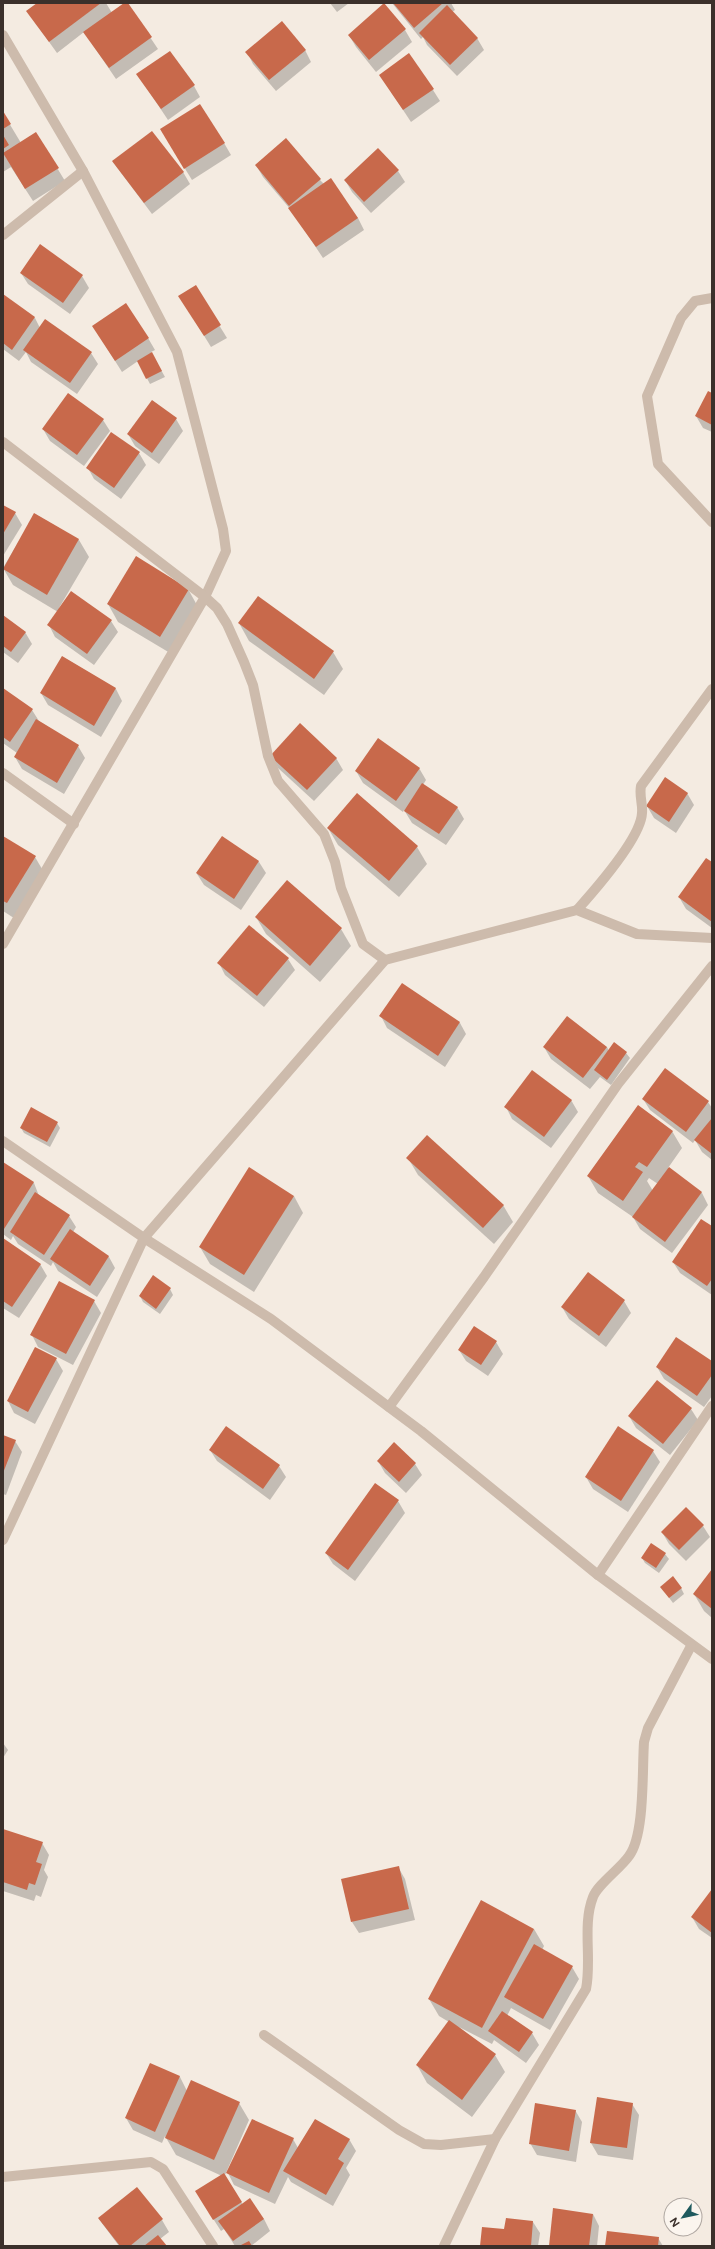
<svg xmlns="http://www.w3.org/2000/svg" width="715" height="2249" font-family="Figtree,sans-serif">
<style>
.shadow{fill:#0003;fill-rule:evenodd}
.building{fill:#c8694b}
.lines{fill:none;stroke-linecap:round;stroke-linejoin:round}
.minor{stroke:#cdbbac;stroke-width:10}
</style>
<rect width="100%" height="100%" fill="#f4ebe1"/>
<g class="shadow">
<path d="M38,3H106L112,13L127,3L158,49L116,79L84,32L57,53L27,11Z"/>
<path d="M330,3H349L337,12Z"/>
<path d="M392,3H451L455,10L452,12L477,38L484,50L457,76L427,45L423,37L421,39Z"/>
<path d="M384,5L405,30L412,42L376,72L356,47L349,35Z"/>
<path d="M305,50L311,62L276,91L253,64L247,52Z"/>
<path d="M138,75L194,86L200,97L168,120Z"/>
<path d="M380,75L433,90L440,101L411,122Z"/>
<path d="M3,113L21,143L36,133L65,181L33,201L11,167L3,172Z"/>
<path d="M168,141L224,143L231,155L192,180Z"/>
<path d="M113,162L183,172L190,184L152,214Z"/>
<path d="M256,165L320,180L358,218L364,230L323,258L291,210L263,177Z"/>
<path d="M398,171L405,182L371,213L352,192L345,180Z"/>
<path d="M21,273L82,276L89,288L70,314L28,284Z"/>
<path d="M195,286L227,338L211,347L187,308Z"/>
<path d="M3,295L35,318L40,328L91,353L98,364L77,394L31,362L26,352L19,361L3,349Z"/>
<path d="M93,326L148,338L155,350L151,352L165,377L150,384L138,361L122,372Z"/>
<path d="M712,394V432L703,428L696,416Z"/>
<path d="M153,401L176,419L183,431L159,464L135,446L128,434Z"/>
<path d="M103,420L110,431L84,466L50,441L43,429Z"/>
<path d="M139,453L146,465L121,499L94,479L88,468Z"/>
<path d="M3,506L15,513L22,525L3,556Z"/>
<path d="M35,514L79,540L89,557L59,608L111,621L118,632L94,665L55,637L49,625L58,612L13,585L3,568Z"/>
<path d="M188,589L198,607L170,653L118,622L108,604Z"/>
<path d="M258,597L333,652L343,669L324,695L249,641L239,623Z"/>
<path d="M3,616L25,632L32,644L18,663L3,652Z"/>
<path d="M63,657L116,689L122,701L101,737L48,705L41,693Z"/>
<path d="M3,690L32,710L39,721L78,746L85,758L64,794L22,769L15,757L17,753L3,743Z"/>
<path d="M271,756L336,758L343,770L314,801L278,768Z"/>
<path d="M419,768L426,780L423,785L457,807L464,819L446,845L412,823L404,810L403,812L363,783L356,771Z"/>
<path d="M687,793L694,805L676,833L654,818L647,806Z"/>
<path d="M328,828L417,847L427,864L399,897L338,845Z"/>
<path d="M3,837L35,857L45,874L17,920L3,911Z"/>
<path d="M222,837L259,862L266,873L241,910L204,885L197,874Z"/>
<path d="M712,863V928L686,909L679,897Z"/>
<path d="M287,881L341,929L351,946L320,982L266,934L256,917Z"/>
<path d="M288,959L295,970L264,1007L225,975L219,963Z"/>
<path d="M381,1016L460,1023L466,1034L445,1067L387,1028Z"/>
<path d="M544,1047H607L609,1051L626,1053L630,1058L611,1085L600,1077L590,1089L551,1059Z"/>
<path d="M643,1099L708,1102L712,1108V1160L702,1152L695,1140L693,1143L650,1110Z"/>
<path d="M571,1100L578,1112L551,1148L512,1119L506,1107Z"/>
<path d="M57,1123L60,1128L50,1147L24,1133L21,1128Z"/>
<path d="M672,1131L682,1148L668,1168L702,1193L708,1205L672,1253L640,1229L633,1217L598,1193L588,1176ZM649,1178L658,1184L653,1191L647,1181Z"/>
<path d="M408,1158L503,1205L513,1222L494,1244L418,1175Z"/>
<path d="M3,1163L34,1183L39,1196L69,1216L76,1227L73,1232L109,1257L115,1268L97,1297L58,1271L53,1262L51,1266L18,1244L13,1236L11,1240L3,1234Z"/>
<path d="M294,1196L303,1213L254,1292L210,1264L200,1247Z"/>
<path d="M712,1228V1295L680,1273L673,1262Z"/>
<path d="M3,1240L40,1264L47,1276L19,1318L3,1308Z"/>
<path d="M588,1273L624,1301L631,1313L606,1347L569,1319L562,1307Z"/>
<path d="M170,1289L173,1295L160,1314L143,1302L140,1296Z"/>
<path d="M94,1301L101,1313L73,1365L38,1347L32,1335Z"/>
<path d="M496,1342L503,1354L488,1376L466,1361L459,1350Z"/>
<path d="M56,1359L63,1371L35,1424L14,1413L8,1401Z"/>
<path d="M712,1363V1396L704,1407L664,1379L657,1367Z"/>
<path d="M691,1409L698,1420L670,1455L636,1428L629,1416Z"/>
<path d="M3,1436L15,1441L22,1452L6,1495L3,1494Z"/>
<path d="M210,1450L279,1466L286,1477L270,1500L217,1461Z"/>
<path d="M653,1451L660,1462L628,1512L593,1489L586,1477Z"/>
<path d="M378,1461L415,1464L422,1475L406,1493L385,1473Z"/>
<path d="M398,1501L405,1513L355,1581L333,1564L326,1553Z"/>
<path d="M703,1526L710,1537L686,1561L669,1544L662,1532Z"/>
<path d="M665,1554L669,1559L659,1573L645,1563L642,1558Z"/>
<path d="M712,1571V1618L704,1611L694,1594Z"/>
<path d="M661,1587L681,1588L684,1594L673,1603Z"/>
<path d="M3,1743L8,1750L3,1758Z"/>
<path d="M3,1830L42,1843L49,1855L44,1870L48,1877L41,1897L36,1895L34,1901L3,1891Z"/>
<path d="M398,1867L405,1879L415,1920L359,1933L352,1922Z"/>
<path d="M712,1891V1938L699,1929L692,1917Z"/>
<path d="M534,1929L544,1946L542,1950L572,1967L579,1979L550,2030L511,2008L507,2016L532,2033L539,2045L526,2063L494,2040L492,2044L459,2027L495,2055L505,2072L472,2117L427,2083L417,2065L449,2022L439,2016L429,1999Z"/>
<path d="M150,2064L180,2077L187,2091L239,2103L249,2120L225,2175L243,2205L264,2219L270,2231L251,2246H235L224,2229L221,2231L203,2203L222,2176L176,2155L165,2136L162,2143L133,2130L126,2118Z"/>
<path d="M632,2104L639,2115L633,2160L598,2155L591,2143Z"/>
<path d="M575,2110L582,2122L576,2162L537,2155L530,2143Z"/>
<path d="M293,2139L298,2148L349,2139L356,2151L346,2168L350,2175L333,2206L291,2182L288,2177L275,2204L234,2185L228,2173Z"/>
<path d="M593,2214L599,2226L597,2246H550Z"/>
<path d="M99,2219L162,2220L169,2232L160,2239L166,2246H119Z"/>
<path d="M533,2222L540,2233L538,2246H481L505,2231Z"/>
<path d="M658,2238L663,2246H606Z"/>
</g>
<g class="building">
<path d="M37,3H101L49,42L26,11Z"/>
<path d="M124,3H128L152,37L109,68L83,32Z"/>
<path d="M384,3L406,29L369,60L348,35Z"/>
<path d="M393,3H443L414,28Z"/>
<path d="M447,5L478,38L450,65L419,33Z"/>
<path d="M282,21L306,50L269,80L245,52Z"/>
<path d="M170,51L195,85L161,109L136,74Z"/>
<path d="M409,53L434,89L403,110L379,75Z"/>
<path d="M200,104L225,143L184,169L160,129Z"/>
<path d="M3,111L11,124L3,129Z"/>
<path d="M152,131L184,172L144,203L112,161Z"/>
<path d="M36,132L59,168L25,189L3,153Z"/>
<path d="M3,135L9,145L3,149Z"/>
<path d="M286,138L321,179L289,206L255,165Z"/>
<path d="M378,148L399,170L364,202L344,180Z"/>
<path d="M331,178L358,218L316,247L288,208Z"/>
<path d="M40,244L83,275L63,303L20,273Z"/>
<path d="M196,285L221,325L204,336L178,296Z"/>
<path d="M3,294L35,317L12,350L3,343Z"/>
<path d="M126,303L149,338L115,361L92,326Z"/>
<path d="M45,319L92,352L70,383L23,350Z"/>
<path d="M152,352L162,371L146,379L137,361Z"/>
<path d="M708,391L712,393V425L695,416Z"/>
<path d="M68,393L104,419L77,455L42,429Z"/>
<path d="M152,400L177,418L152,453L127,434Z"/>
<path d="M111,432L140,452L114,488L86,468Z"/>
<path d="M3,505L16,512L3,534Z"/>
<path d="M34,513L79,539L47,595L3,569Z"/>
<path d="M136,556L189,589L160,637L107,604Z"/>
<path d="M71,591L112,620L87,654L47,625Z"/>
<path d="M258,596L334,651L314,679L238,623Z"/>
<path d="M3,615L26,632L11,652L3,646Z"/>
<path d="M62,656L116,688L94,726L40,693Z"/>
<path d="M3,688L33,709L10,742L3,737Z"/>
<path d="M36,719L79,745L57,783L14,757Z"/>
<path d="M300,723L337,758L307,790L270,756Z"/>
<path d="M378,738L420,768L396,801L355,771Z"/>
<path d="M665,777L688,793L669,822L646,806Z"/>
<path d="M422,783L458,807L439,834L404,811Z"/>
<path d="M357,793L418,846L389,881L327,828Z"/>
<path d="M3,836L36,856L7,903L3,901Z"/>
<path d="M222,836L259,861L234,899L196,873Z"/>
<path d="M706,858L712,862V922L678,897Z"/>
<path d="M287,880L342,928L310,966L255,917Z"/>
<path d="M249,925L289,958L257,996L217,963Z"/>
<path d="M402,983L460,1022L438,1056L379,1016Z"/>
<path d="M567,1016L607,1047L583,1078L543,1047Z"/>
<path d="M614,1042L627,1052L607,1080L594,1070Z"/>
<path d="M665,1068L709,1101L686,1132L642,1099Z"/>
<path d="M532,1070L572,1100L544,1137L504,1107Z"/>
<path d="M638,1105L673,1131L647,1167L639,1162L635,1167L643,1172L623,1201L587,1176Z"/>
<path d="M31,1107L58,1122L47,1142L20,1128Z"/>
<path d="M712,1118V1154L694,1140Z"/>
<path d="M427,1135L504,1205L483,1228L406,1158Z"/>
<path d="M3,1162L34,1182L4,1229L3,1228Z"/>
<path d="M249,1167L294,1196L244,1275L199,1247Z"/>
<path d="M669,1167L702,1192L665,1242L632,1217Z"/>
<path d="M35,1192L70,1215L44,1255L10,1232Z"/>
<path d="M701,1219L712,1226V1279L707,1286L672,1262Z"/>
<path d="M70,1229L109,1256L90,1286L50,1259Z"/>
<path d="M3,1238L41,1264L12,1307L3,1301Z"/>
<path d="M588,1272L625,1300L599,1336L561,1307Z"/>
<path d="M153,1275L171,1288L156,1309L139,1296Z"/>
<path d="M59,1281L95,1300L66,1354L30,1335Z"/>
<path d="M474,1326L497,1341L481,1365L458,1350Z"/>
<path d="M676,1337L712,1361V1375L697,1396L656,1367Z"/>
<path d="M35,1347L57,1358L28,1412L7,1401Z"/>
<path d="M657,1380L692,1408L663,1444L628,1416Z"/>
<path d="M226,1426L280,1465L263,1489L209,1450Z"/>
<path d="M618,1426L654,1450L621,1501L585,1477Z"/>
<path d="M3,1435L16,1440L3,1473Z"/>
<path d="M394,1442L416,1463L399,1482L377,1461Z"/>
<path d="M375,1483L399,1500L348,1570L325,1553Z"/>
<path d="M686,1507L704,1525L679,1550L661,1532Z"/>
<path d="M651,1543L666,1553L656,1568L641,1558Z"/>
<path d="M712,1569V1609L693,1594Z"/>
<path d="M673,1576L682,1588L669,1598L660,1587Z"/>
<path d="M3,1829L43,1842L36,1862L42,1864L35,1885L29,1883L27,1890L3,1882Z"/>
<path d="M399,1866L409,1909L351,1922L341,1879Z"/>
<path d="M712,1889V1933L691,1917Z"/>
<path d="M481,1900L534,1929L482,2028L428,1999Z"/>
<path d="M534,1944L573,1966L543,2019L504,1997Z"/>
<path d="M502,2011L533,2032L519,2052L488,2031Z"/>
<path d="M449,2020L496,2054L462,2100L416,2065Z"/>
<path d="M150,2063L180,2076L155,2132L125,2118Z"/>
<path d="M191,2080L240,2102L214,2160L165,2138Z"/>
<path d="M597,2097L633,2103L627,2148L590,2143Z"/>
<path d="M535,2103L576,2110L569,2151L529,2144Z"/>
<path d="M252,2119L294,2138L269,2193L226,2173Z"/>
<path d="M315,2119L350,2139L338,2159L344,2163L326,2195L283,2171Z"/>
<path d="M224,2173L242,2202L213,2220L195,2191Z"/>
<path d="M137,2187L163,2219L130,2246H120L98,2218Z"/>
<path d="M250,2198L264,2219L233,2241L218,2221Z"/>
<path d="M553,2208L593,2214L589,2246H549Z"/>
<path d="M506,2218L533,2221L531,2246H480L482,2227L504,2229Z"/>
<path d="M607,2231L659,2237L658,2246H605Z"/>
<path d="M158,2235L167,2246H144Z"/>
<path d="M249,2241L252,2246H239Z"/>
</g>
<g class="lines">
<g class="minor">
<path d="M3,35L83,171L177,352L223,529L226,551L205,597L217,608L227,624L244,662L253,685L268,756L278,781L324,834L335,862L341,888L363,944L385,960"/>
<path d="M3,235L83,171"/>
<path d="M712,298L695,301L681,318L647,396L658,464L712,522"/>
<path d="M3,442L205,597L3,944"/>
<path d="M3,773L74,824"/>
<path d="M577,910C594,891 641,838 642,813C643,804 639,796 641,786L712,689"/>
<path d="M3,1141L144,1238L271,1319L421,1431L598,1575L712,1659"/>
<path d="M389,1407L484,1277L618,1084L712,966"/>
<path d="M3,1540L144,1238L385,960L577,910L637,934L712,938"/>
<path d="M598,1575L712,1406"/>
<path d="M264,2035L399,2130L424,2144L441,2145L495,2139"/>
<path d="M3,2177L151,2162L163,2169L213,2246"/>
<path d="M444,2246L495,2139L586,1989C592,1959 582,1925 593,1897C598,1884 620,1869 629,1856C645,1835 642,1771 644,1742L648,1728L691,1646"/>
</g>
</g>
<rect width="715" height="2249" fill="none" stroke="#3b302b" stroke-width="8"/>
<g transform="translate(683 2217) rotate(237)"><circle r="19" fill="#fbf5ee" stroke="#aea6a0"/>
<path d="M0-3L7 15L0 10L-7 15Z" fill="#1f5a5e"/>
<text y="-6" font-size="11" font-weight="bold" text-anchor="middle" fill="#3b302b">N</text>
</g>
</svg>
